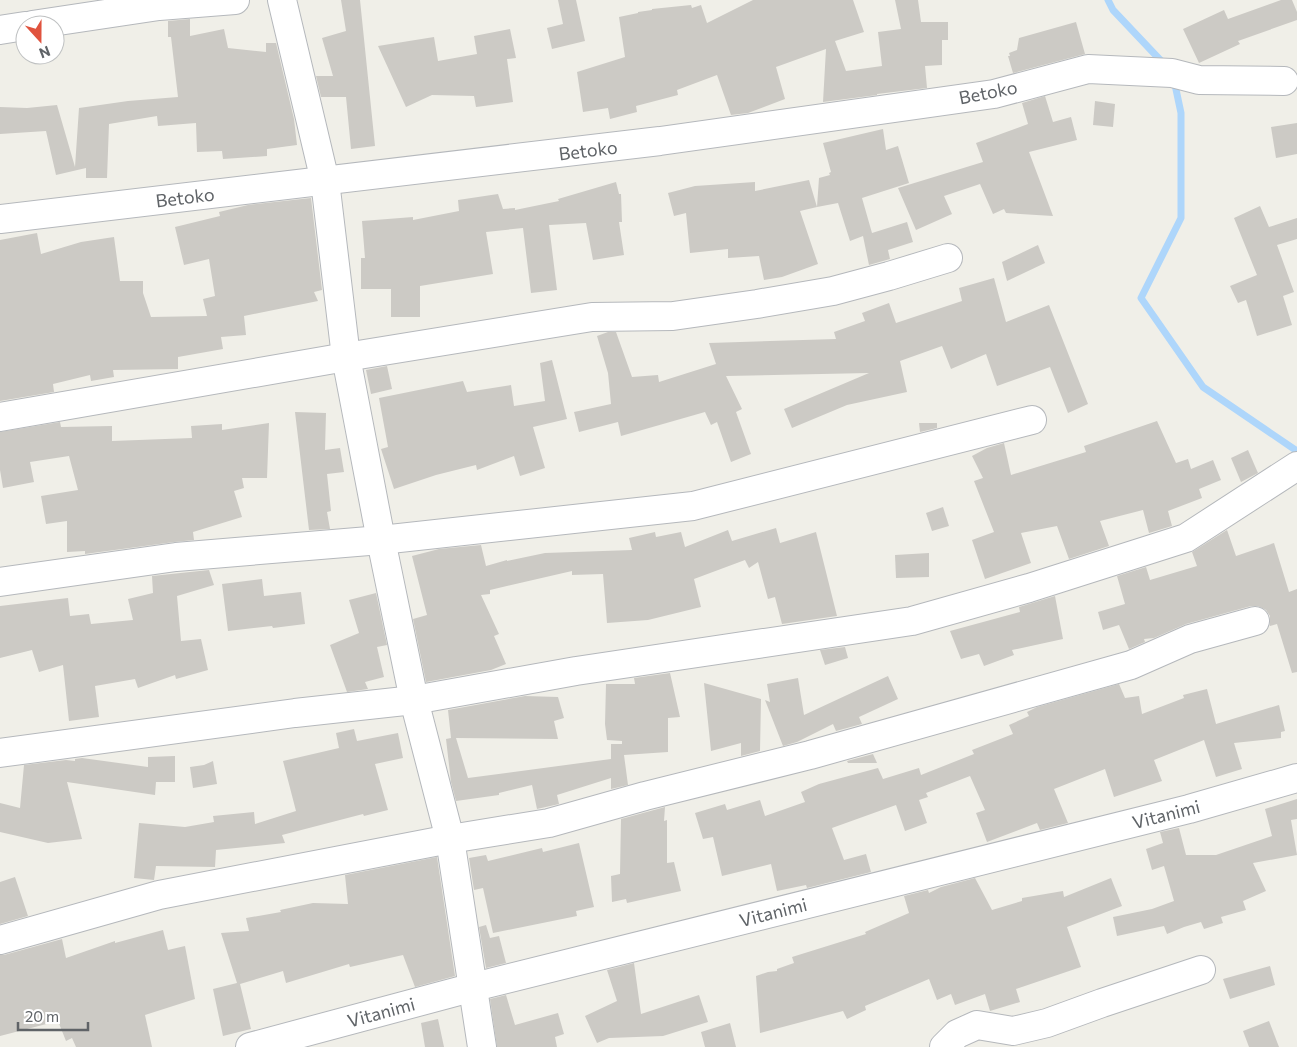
<svg xmlns="http://www.w3.org/2000/svg" width="1297" height="1047" font-family="Commissioner,sans-serif">
<style>
.lines{fill:none;stroke-linecap:round;stroke-linejoin:round}
.stream{stroke:#aed6fb;stroke-width:7}
.building{fill:#cccac5}
.minor-casing{stroke:#b5b8bc;stroke-width:30}
.minor{stroke:#fff;stroke-width:28}
.labels{text-anchor:middle;dominant-baseline:central;stroke-width:4;stroke-linejoin:round;paint-order:stroke}
.street-label{font-size:18px;fill:#5f6367;stroke:#fff}
</style>
<rect width="100%" height="100%" fill="#f0efe8"/>
<g class="lines">
<g class="stream">
<path d="M1108,0L1113,10L1165,65"/>
<path d="M1174,80L1181,113V218L1141,298L1203,387L1297,451"/>
</g>
</g>
<g class="building">
<path d="M341,0H360L375,146L351,149L346,97H321L316,76H333L322,38L346,31Z"/>
<path d="M558,0H576L585,41L552,49L547,28L563,24Z"/>
<path d="M753,0H853L864,32L835,41L846,71L882,66L878,32L901,29L895,0H918L921,22H948V40H942V65L925,66L927,88L877,94V95L823,102L826,49L776,67L785,99L748,113L731,115L717,75L677,90L678,95L636,106L637,112L610,119L608,108L583,112L577,72L625,57L619,17L638,13V12L652,10V9L691,5L692,8L701,5L707,23Z"/>
<path d="M1281,0H1292L1297,12V20L1238,41L1240,44L1199,63L1183,29L1224,10L1228,19Z"/>
<path d="M190,19V36L224,29L228,48L266,52V43H276L294,119L297,145L267,149V156L223,159L222,151L197,152L196,123L158,126L157,116L109,124L107,178H86V168L56,175L46,131L0,134V107L27,108L57,105L75,167L79,108L128,101L178,97L171,37H168V21Z"/>
<path d="M1076,22L1085,54L1013,73L1008,56H1010L1009,53L1017,50L1019,38Z"/>
<path d="M510,29L516,58L507,59L513,102L476,107L474,96L432,95L406,107L378,46L434,37L438,61L477,54L474,36Z"/>
<path d="M1045,96L1053,122L1071,117L1077,140L1029,152L1053,216L1006,213L1004,209L993,214L980,184L944,196L952,214L916,230L898,188L983,162L976,143L1028,124L1022,103Z"/>
<path d="M1095,101L1115,104L1113,127L1093,125Z"/>
<path d="M1297,123V154L1276,158L1271,127Z"/>
<path d="M883,129L886,150L898,146L909,183L862,198L872,233L907,222L913,242L888,250L890,259L869,265L863,236L850,241L838,203L817,207L819,178L830,175L829,173L831,172L823,143Z"/>
<path d="M809,180L817,207L800,211L818,264L782,277L764,280L759,256L728,258V249L690,253L686,213L674,216L668,193L695,186L755,182V191Z"/>
<path d="M616,182L619,194H621L622,222H619L624,255L593,260L586,223L549,225L557,290L531,293L523,228L486,232L493,274L420,286V317H391V289H361V258H365L362,221L413,217V220L459,211L458,200L498,194L503,209L515,208V210L559,201L558,199Z"/>
<path d="M311,198L322,290L314,292L318,301L244,316L246,335L221,337L223,349L178,357V369L113,370L114,377L91,381L90,375L53,384L54,392L0,401V240L37,233L41,254L81,242L114,237L120,281H143V293L151,317L207,316L203,299L215,296L209,259L184,265L175,227L220,216L219,212L248,205Z"/>
<path d="M1260,206L1269,227L1297,218V239L1277,245L1294,292L1283,296L1292,325L1257,336L1246,300L1238,303L1230,286L1257,275L1234,218Z"/>
<path d="M1038,245L1045,263L1007,281L1002,262Z"/>
<path d="M994,278L1006,322L1049,305L1088,404L1068,413L1050,367L997,386L986,354L951,369L942,346L900,361L907,392L847,405L792,428L784,409L869,373L726,376L742,409L736,412L751,454L731,462L717,422L711,425L705,412L621,436L618,422L579,432L574,412L611,404L608,373L597,336L608,332H616L632,377L658,375L659,382L716,364L709,343L836,339L834,332L865,321L862,313L889,303L896,323L962,301L959,288Z"/>
<path d="M552,360L567,419L533,427L545,468L520,476L514,456L477,470L476,465L436,475L394,489L381,449L388,447L379,398L463,381L467,392L511,385L514,406L545,401L540,363Z"/>
<path d="M387,366L392,389L371,394L366,370Z"/>
<path d="M295,412L326,413L325,450L340,448L344,472L327,474L331,511L327,512L330,529L309,530Z"/>
<path d="M1157,421L1176,463L1188,459L1191,469L1213,460L1221,480L1199,489L1202,498L1168,511L1172,526L1149,533L1143,510L1100,521L1109,546L1069,559L1057,526L1021,533L1031,563L985,579L972,540L994,532L974,481L983,478L972,456L987,448L1004,443L1011,475L1086,452L1084,446Z"/>
<path d="M60,422L61,427L112,426V441L192,438L191,426L222,424V430L269,423L267,478H242L244,488L234,491L242,517L193,532L194,540L174,542L85,554V551L67,552V521L46,524L41,496L78,490L69,456L30,462L34,482L3,488L0,470V432Z"/>
<path d="M919,423H937V428L920,432Z"/>
<path d="M1248,450L1258,473L1241,482L1231,458Z"/>
<path d="M943,507L949,526L932,531L926,513Z"/>
<path d="M776,528L780,543L816,532L837,616L782,624L775,597L768,599L758,562L749,568L745,560L694,579L701,607L648,620L607,623L603,574L572,575V571L490,590V594L481,595L499,634L494,636L506,664L491,670L426,682L413,619L427,615L412,556L439,549L481,545L486,566L507,560V561L545,553L632,550L629,538L655,532L656,537L681,532L685,547L728,530L732,541Z"/>
<path d="M1227,530L1236,556L1274,543L1289,592L1297,589V672L1292,673L1277,624L1270,626V616L1266,610L1258,606H1251L1186,624L1154,638L1144,639L1145,642L1129,649L1119,625L1103,630L1098,612L1125,604L1117,576L1146,567L1150,580L1197,566L1192,552Z"/>
<path d="M929,553V577L896,578L895,555Z"/>
<path d="M209,570L214,585L177,596L181,641L201,639L208,670L176,679L175,675L138,688L135,679L95,686L99,717L69,721L63,665L39,672L32,650L0,658V606L68,598L70,616L89,614L91,624L133,620L128,599L153,593L152,576Z"/>
<path d="M262,579L264,596L301,592L305,624L273,628L272,626L228,631L222,584Z"/>
<path d="M376,593L387,645L377,647L384,677L365,682L368,689L347,692L330,645L359,633L349,600Z"/>
<path d="M1055,596L1063,639L1012,650L1014,655L984,666L979,654L961,659L950,631L1020,612L1019,607Z"/>
<path d="M845,647L848,658L825,665L820,650Z"/>
<path d="M670,673L680,717L668,718V752L624,755L628,785L611,789V778L557,795L559,804L537,809L532,785L499,793V795L456,801L451,782L446,739L451,738L448,710L525,696L558,697L564,718L554,721L558,739L456,738L468,778L611,759V744H622V741L607,740L605,724L606,684H635L634,678Z"/>
<path d="M888,676L898,699L859,717L862,724L836,731L833,724L797,742L783,746L765,700L770,702L767,684L798,678L804,715Z"/>
<path d="M704,683L761,699L760,751L741,756V743L711,751Z"/>
<path d="M1119,684L1125,698L1139,696L1142,714L1184,698L1183,695L1207,689L1216,724L1279,705L1285,731L1281,732V738L1234,743L1242,769L1216,777L1204,740L1154,760L1162,781L1114,797L1105,769L1054,789L1068,823L1040,830L1037,823L987,842L976,813L985,810L970,776L926,793L928,797L919,800L927,823L905,831L896,805L832,828L844,860L866,854L871,872L807,888L806,885L777,891L771,864L722,876L713,837L703,839L695,813L725,804L727,810L760,800L765,816L805,802L801,792L819,784L878,768L883,779L919,768L921,775L974,754L972,750L1013,734L1009,725L1029,716L1027,712L1037,707Z"/>
<path d="M354,729L357,741L398,733L403,758L375,764L388,810L364,816L363,814L282,835L285,843L216,850L215,867L156,866L154,880L134,878L139,823L185,827L214,822L213,816L254,812L255,824L296,811L283,761L339,748L336,733Z"/>
<path d="M873,754L877,763H848L847,761Z"/>
<path d="M175,756V782H156L155,795L67,782L82,839L48,843L0,832V803L20,808L24,765L66,760L75,761V759L82,758L148,767V757Z"/>
<path d="M213,761L217,784L193,788L190,767L204,765Z"/>
<path d="M1297,799V819L1291,820L1297,855L1253,863L1266,891L1243,901L1246,910L1221,917L1223,923L1204,929L1201,922L1184,927L1167,934L1164,926L1117,936L1113,917L1152,909L1174,901L1164,866L1152,870L1146,849L1163,843L1160,832L1179,828L1186,855H1216L1272,836L1265,809Z"/>
<path d="M665,807L664,821L667,820V863L674,862L681,891L627,903L626,899L612,902L611,876L620,874L621,819Z"/>
<path d="M579,843L594,907L576,911L577,916L493,933L483,888L474,890L469,858L486,855L488,861L542,848L543,852Z"/>
<path d="M437,857L455,976L415,987L403,955L350,967L349,964L286,983L283,971L240,984L251,1029L223,1036L213,989L237,983L221,933L249,931L246,918L281,912L280,910L313,903L348,904L345,875Z"/>
<path d="M15,877L28,916L0,924V882Z"/>
<path d="M975,878L992,910L1022,901V898L1063,891L1064,897L1111,878L1122,906L1067,927L1081,967L1016,989L1020,1002L990,1011L985,994L955,1005L951,994L937,1000L929,979L865,1006L866,1010L847,1019L843,1011L760,1033L756,976L768,972L777,971V969L794,963L792,957L866,934L865,932L909,913L904,896L928,890L929,893L941,887Z"/>
<path d="M486,925L490,938L499,936L506,963L486,968L479,927Z"/>
<path d="M163,930L168,950L185,946L195,999L145,1015L152,1047H76L72,1038L66,1041L58,1021L0,1036V955H4L62,939L66,958L115,941V943Z"/>
<path d="M634,963L641,1014L699,995L708,1022L663,1036L609,1038L597,1043L585,1016L617,1001L607,970Z"/>
<path d="M1270,966L1275,985L1230,999L1223,979Z"/>
<path d="M506,995L515,1025L558,1013L564,1034L555,1037L557,1047H497L490,999Z"/>
<path d="M438,1019L444,1047H425L421,1023Z"/>
<path d="M1269,1021L1279,1047H1249L1243,1031Z"/>
<path d="M730,1023L736,1047H705L701,1032Z"/>
</g>
<g class="lines">
<defs>
<g id="minor">
<path d="M282,0L325,181L346,357L381,540L414,700L450,839L482,1047"/>
<path d="M32,25L159,6L235,0"/>
<path d="M0,30L25,26"/>
<path d="M0,219L660,141L994,94L1088,69L1172,73L1199,80L1284,81"/>
<path d="M0,417L346,357L592,317L673,316L757,304L833,291L889,276L948,258"/>
<path d="M0,582L176,557L381,540L693,506L1032,420"/>
<path d="M0,753L295,713L414,700L576,671L912,621L1029,588L1186,538L1297,466"/>
<path d="M0,940L159,895L450,839L549,823L645,796L810,755L1131,665L1190,639L1255,621"/>
<path d="M250,1047L474,987L1189,809L1297,778"/>
<path d="M944,1047L957,1034L977,1025L1013,1031L1047,1023L1102,1003L1201,970"/>
</g>
</defs>
<use href="#minor" class="minor-casing"/>
<use href="#minor" class="minor"/>
</g>
<g class="labels">
<g class="street-label">
<text transform="translate(988 92) rotate(-11)">Betoko</text>
<text transform="translate(588 150) rotate(-7)">Betoko</text>
<text transform="translate(185 197) rotate(-7)">Betoko</text>
<text transform="translate(1166 814) rotate(-14)">Vitanimi</text>
<text transform="translate(773 912) rotate(-14)">Vitanimi</text>
<text transform="translate(381 1012) rotate(-15)">Vitanimi</text>
</g>
</g>
<g transform="translate(40 40) rotate(159)"><circle r="24" fill="#ffffff" stroke="#bfc1c2"/>
<path d="M0-4L9 19L0 12L-9 19Z" fill="#e0533e"/>
<text y="-8" font-size="14" font-weight="bold" text-anchor="middle" fill="#5f6367">N</text>
</g>
<path d="M18 1022v8h70v-8" fill="none" stroke="#5f6367" stroke-width="2.5"/>
<text x="25" y="1022" font-size="15" fill="#5f6367" stroke="#ffffff" stroke-width="4" paint-order="stroke">20 m</text>
</svg>
